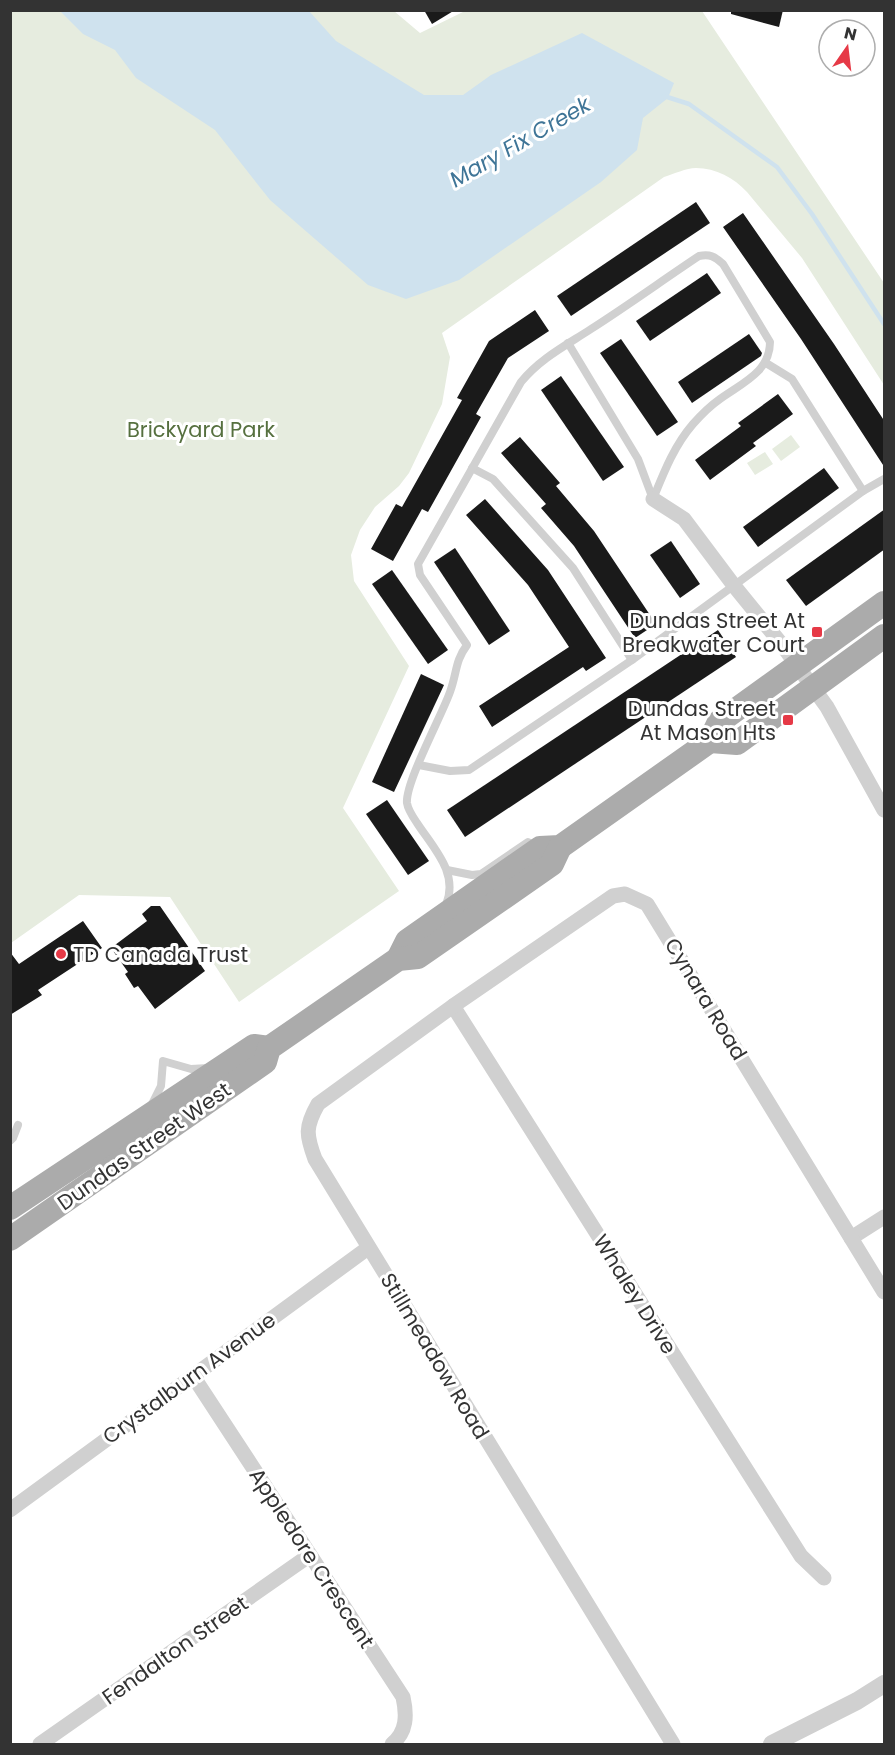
<svg xmlns="http://www.w3.org/2000/svg" width="895" height="1755" font-family="Poppins,sans-serif">
<style>
.green{fill:#e6ecdf}
.water{fill:#cfe2ee}
.lines{fill:none;stroke-linecap:round;stroke-linejoin:round}
.stream{stroke:#cfe2ee;stroke-width:4.5}
.building{fill:#1a1a1a}
.service{stroke:#d0d0d0;stroke-width:8}
.minor{stroke:#d0d0d0;stroke-width:15}
.tertiary{stroke:#d0d0d0;stroke-width:18}
.primary{stroke:#ababab;stroke-width:24}
.poi-dot{fill:#e63946;stroke:#fff;stroke-width:2}
.labels{text-anchor:middle;dominant-baseline:central;stroke-width:6;stroke-linejoin:round;paint-order:stroke}
.park-label{font-size:21px;fill:#56703f;stroke:#fff}
.poi-label{font-size:21px;fill:#333;stroke:#fff;text-anchor:end}
.street-label{font-size:21px;fill:#333;stroke:#fff}
.water-label{font-size:22px;font-style:italic;fill:#3f7597;stroke:#fff}
</style>
<rect width="100%" height="100%" fill="#fff"/>
<g class="green">
<path d="M11,11H394L420,33L465,11H702L884,283V385L802,258L747,192C734,178 716,168 696,168C686,168 674,174 664,177L442,333L450,357L442,404L409,473L399,486L375,507L360,530L351,555L354,581L409,666L343,808L399,891L239,1002L170,897L79,895L11,943Z"/>
<path d="M791,435L800,447L781,461L772,449Z"/>
<path d="M765,452L773,464L755,475L747,463Z"/>
</g>
<path class="water" d="M60,11H309L336,41L424,95H463L491,75L582,33L674,83L668,98L643,118L637,150L601,182L459,280L406,299L368,285L270,200L215,130L136,78L115,50L83,34Z"/>
<g class="lines">
<path class="stream" d="M664,96L689,104L777,167L812,214L884,324"/>
</g>
<g class="building">
<path d="M424,10H455L432,24Z"/>
<path d="M731,10H783L779,27L731,14Z"/>
<path d="M696,202L710,223L571,316L557,296Z"/>
<path d="M743,213L834,344L885,422V468L801,339L723,227Z"/>
<path d="M707,273L721,293L650,341L636,321Z"/>
<path d="M535,310L549,331L508,358L476,414L481,417L428,512L422,509L393,561L371,549L396,504L402,507L462,400L457,398L489,341Z"/>
<path d="M749,334L762,353L761,356L692,403L678,382Z"/>
<path d="M621,339L678,422L657,436L600,353Z"/>
<path d="M561,376L624,467L603,481L541,390Z"/>
<path d="M778,394L793,414L753,443L756,446L710,480L695,460L741,426L738,423Z"/>
<path d="M520,437L560,483L556,486L594,531L656,624L635,638L574,546L541,508L546,504L501,453Z"/>
<path d="M824,468L839,488L758,547L743,527Z"/>
<path d="M485,499L548,570L606,658L586,671L583,667L492,727L479,706L569,647L528,585L466,515Z"/>
<path d="M885,509V549L806,606L786,580Z"/>
<path d="M671,541L700,584L680,598L650,555Z"/>
<path d="M455,548L510,631L489,645L434,562Z"/>
<path d="M392,570L448,650L428,664L372,584Z"/>
<path d="M718,630L736,657L465,837L447,810Z"/>
<path d="M421,674L444,685L394,792L372,782Z"/>
<path d="M387,800L429,861L408,875L366,814Z"/>
<path d="M151,906H160L205,971L155,1009L138,986L134,988L125,974L128,972L111,948L147,921L142,914Z"/>
<path d="M83,921L102,948L38,990L42,995L10,1015V952L19,964Z"/>
</g>
<g class="lines">
<g class="service">
<path d="M568,343L638,459L653,499"/>
<path d="M766,363L792,379L863,491"/>
<path d="M472,468L493,479L573,568L632,660"/>
<path d="M419,765L450,771L469,770L632,660L863,491L884,479"/>
<path d="M447,870L472,875L481,874L528,842L536,846"/>
<path d="M446,905C459,873 434,849 417,823C413,817 408,810 407,803C405,783 442,715 450,692C457,673 455,661 467,645L420,575L418,564L521,382C541,358 565,346 591,329C627,306 663,280 699,256C710,254 714,256 723,264L770,342C770,372 742,383 720,399C710,406 701,415 693,424C674,446 664,472 653,499"/>
<path d="M152,1104L161,1086L163,1061L191,1069L208,1068"/>
<path d="M10,1141L13,1138L18,1125"/>
</g>
<g class="minor">
<path d="M653,499L684,519L735,587L783,646L827,707L884,810"/>
<path d="M453,1006L801,1556L824,1578"/>
<path d="M851,1238L884,1217"/>
<path d="M193,1376L403,1697C407,1715 407,1732 392,1744"/>
<path d="M10,1510L368,1248"/>
<path d="M40,1744L310,1555"/>
<path d="M673,1744L315,1159C306,1135 305,1127 318,1104L453,1006L613,896L625,894L647,904L884,1292"/>
</g>
<path class="tertiary" d="M772,1744L857,1701L884,1684"/>
<g class="primary">
<path d="M710,741L737,743L884,636"/>
<path d="M398,959L407,941L540,848L560,847L710,741L719,722L884,603"/>
<path d="M10,1208L254,1046L269,1048"/>
<path d="M10,1239L265,1062L269,1048L398,959L418,957L552,864L560,847"/>
</g>
</g>
<g class="poi-dot">
<rect x="811" y="626" width="12" height="12" rx="3"/>
<rect x="782" y="714" width="12" height="12" rx="3"/>
<circle cx="61" cy="954" r="6"/>
</g>
<g class="labels">
<g class="park-label">
<text x="201" y="429">Brickyard Park</text>
</g>
<g class="poi-label">
<text x="805" y="620">Dundas Street At<tspan x="805" dy="24">Breakwater Court</tspan></text>
<text x="776" y="708">Dundas Street<tspan x="776" dy="24">At Mason Hts</tspan></text>
<text x="73" y="954" text-anchor="start">TD Canada Trust</text>
</g>
<g class="street-label">
<text transform="translate(706 999) rotate(59)">Cynara Road</text>
<text transform="translate(144 1146) rotate(-35)">Dundas Street West</text>
<text transform="translate(635 1294) rotate(58)">Whaley Drive</text>
<text transform="translate(435 1356) rotate(59)">Stillmeadow Road</text>
<text transform="translate(189 1378) rotate(-36)">Crystalburn Avenue</text>
<text transform="translate(312 1558) rotate(57)">Appledore Crescent</text>
<text transform="translate(175 1650) rotate(-35)">Fendalton Street</text>
</g>
<g class="water-label">
<text transform="translate(520 142) rotate(-30)">Mary Fix Creek</text>
</g>
</g>
<rect width="895" height="1755" fill="none" stroke="#333333" stroke-width="24"/>
<g transform="translate(847 48) rotate(14)"><circle r="28" fill="#ffffff" stroke="#adadad" stroke-width="1.5"/>
<path d="M0-4.5L10 22L0 15L-10 22Z" fill="#e63946"/>
<text y="-9" font-size="16" font-weight="bold" text-anchor="middle" fill="#333333">N</text>
</g>
</svg>
